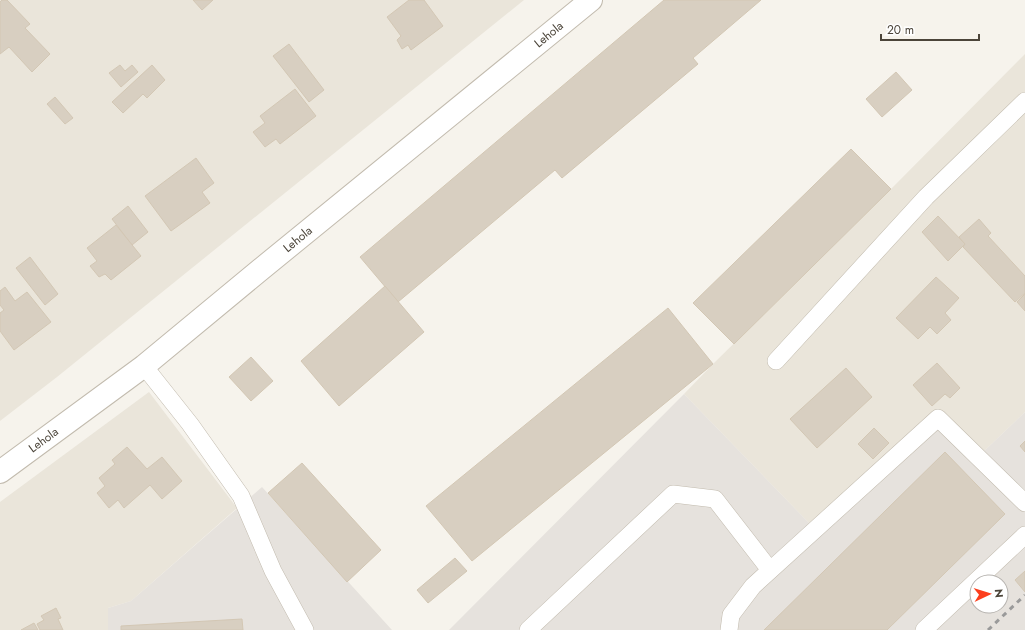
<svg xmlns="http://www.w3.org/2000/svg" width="1025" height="630" font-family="Jost,sans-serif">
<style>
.residential{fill:#eae5da}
.industrial{fill:#e6e2dd;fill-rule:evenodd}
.building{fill:#d8cfc1;stroke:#d3c7b4}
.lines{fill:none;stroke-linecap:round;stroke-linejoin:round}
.lane-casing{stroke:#c2bbae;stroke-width:18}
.street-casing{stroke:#c2bbae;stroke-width:24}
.lane{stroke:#fff;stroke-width:17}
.street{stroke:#fff;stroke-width:22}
.rail{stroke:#9a9a9a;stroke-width:3;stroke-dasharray:5 5;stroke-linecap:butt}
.labels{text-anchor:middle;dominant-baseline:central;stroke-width:3;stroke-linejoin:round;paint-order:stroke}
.street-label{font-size:12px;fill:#4b4439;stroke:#fff}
</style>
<rect width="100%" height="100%" fill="#f6f3ec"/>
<g class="residential">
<path d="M0,0H524L57,377L0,421Z"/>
<path d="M1025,54V412L982,453L810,524L684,394L713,364L891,189Z"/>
<path d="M149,392L237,508L131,601L108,608V630H0V502Z"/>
</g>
<g class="industrial">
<path d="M684,394L810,524L938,410L982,453L1025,412V630H449ZM977,582H1001V606H977Z"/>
<path d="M262,487L392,630H108V608L131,601Z"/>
</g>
<g class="building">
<path d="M2,0H7L30,24L25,28L50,54L32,72L9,47L0,54V2Z"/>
<path d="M193,0H213L202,10Z"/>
<path d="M409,0H424L443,26L411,50L408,45L402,49L397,40L401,36L387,17Z"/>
<path d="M664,0H761L693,58L698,64L562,178L555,170L398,302L360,257Z"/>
<path d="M289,44L324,90L309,102L273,56Z"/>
<path d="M120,65L125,71L132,65L138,72L121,87L109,73Z"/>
<path d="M152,65L165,80L147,98L143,94L123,113L112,102Z"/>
<path d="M896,72L912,90L882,117L866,99Z"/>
<path d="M295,89L316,116L280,144L276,139L265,147L253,132L265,123L260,116Z"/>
<path d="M55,97L73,118L65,124L47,104Z"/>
<path d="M851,149L891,189L734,344L693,303Z"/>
<path d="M196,158L214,183L202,192L210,203L171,231L145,196Z"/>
<path d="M128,206L148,232L132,245L112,219Z"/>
<path d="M938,216L965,244L948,261L922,232Z"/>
<path d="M979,219L991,233L988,236L1025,276V293L1015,302L963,247L965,244L959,237Z"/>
<path d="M116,225L141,256L111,280L105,274L99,277L90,266L97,261L87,248Z"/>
<path d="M30,257L58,294L45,305L16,268Z"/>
<path d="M936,277L959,298L945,313L951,320L937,334L930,327L918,339L896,318Z"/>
<path d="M385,286L424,332L339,406L301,361Z"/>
<path d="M5,287L15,301L27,292L51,322L14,350L0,331V313L4,310L0,305V291Z"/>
<path d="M1025,294V311L1017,302Z"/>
<path d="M668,308L713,364L472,561L426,506Z"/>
<path d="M251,357L273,381L251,401L229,377Z"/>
<path d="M937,363L960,388L950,398L945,394L932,406L913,385Z"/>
<path d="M846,368L872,397L817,448L790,419Z"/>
<path d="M874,428L889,443L873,459L858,444Z"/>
<path d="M1025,441V452L1020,446Z"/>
<path d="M127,447L147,469L162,457L182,481L162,499L150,485L124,508L118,500L109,508L97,493L105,486L99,478L115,464L112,460Z"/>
<path d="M945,452L1005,514L887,630H764Z"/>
<path d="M302,463L381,550L347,582L268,493Z"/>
<path d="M455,558L467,571L428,603L417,590Z"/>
<path d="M1025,571V592L1015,580Z"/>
<path d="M56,608L61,618L58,619L63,630H40L37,624L44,620L41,616Z"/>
<path d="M242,619L243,630H121V626Z"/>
<path d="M34,623L38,630H21Z"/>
</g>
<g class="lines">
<defs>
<g id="lane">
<path d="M776,361L926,197L1025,101"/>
<path d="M144,366L190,424L241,496L273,571L305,630"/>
<path d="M528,630L673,494L715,499L770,570"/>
<path d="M729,630L731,615L753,586L938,418L1025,503"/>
<path d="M924,630L1025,535"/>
</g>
<g id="street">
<path id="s1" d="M0,472L144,366L260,270L591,0"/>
</g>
</defs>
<use href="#lane" class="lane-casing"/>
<use href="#street" class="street-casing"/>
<use href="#lane" class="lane"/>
<use href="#street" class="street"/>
<path class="rail" d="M988,630L1025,595"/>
</g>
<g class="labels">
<g class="street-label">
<text stroke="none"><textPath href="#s1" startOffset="702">Lehola</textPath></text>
<text stroke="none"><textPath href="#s1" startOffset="378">Lehola</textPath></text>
<text stroke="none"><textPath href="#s1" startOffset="54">Lehola</textPath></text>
</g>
</g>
<g transform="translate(989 594) rotate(86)"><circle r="19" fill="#ffffff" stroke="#b7b4b0"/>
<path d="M0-3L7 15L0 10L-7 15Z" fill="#fc3f1d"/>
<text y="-6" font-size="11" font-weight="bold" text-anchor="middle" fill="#4b4439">N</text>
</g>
<path d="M881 34v6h98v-6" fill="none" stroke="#4b4439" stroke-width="2"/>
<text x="887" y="34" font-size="12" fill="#4b4439" stroke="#ffffff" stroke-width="3" paint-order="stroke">20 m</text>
</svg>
